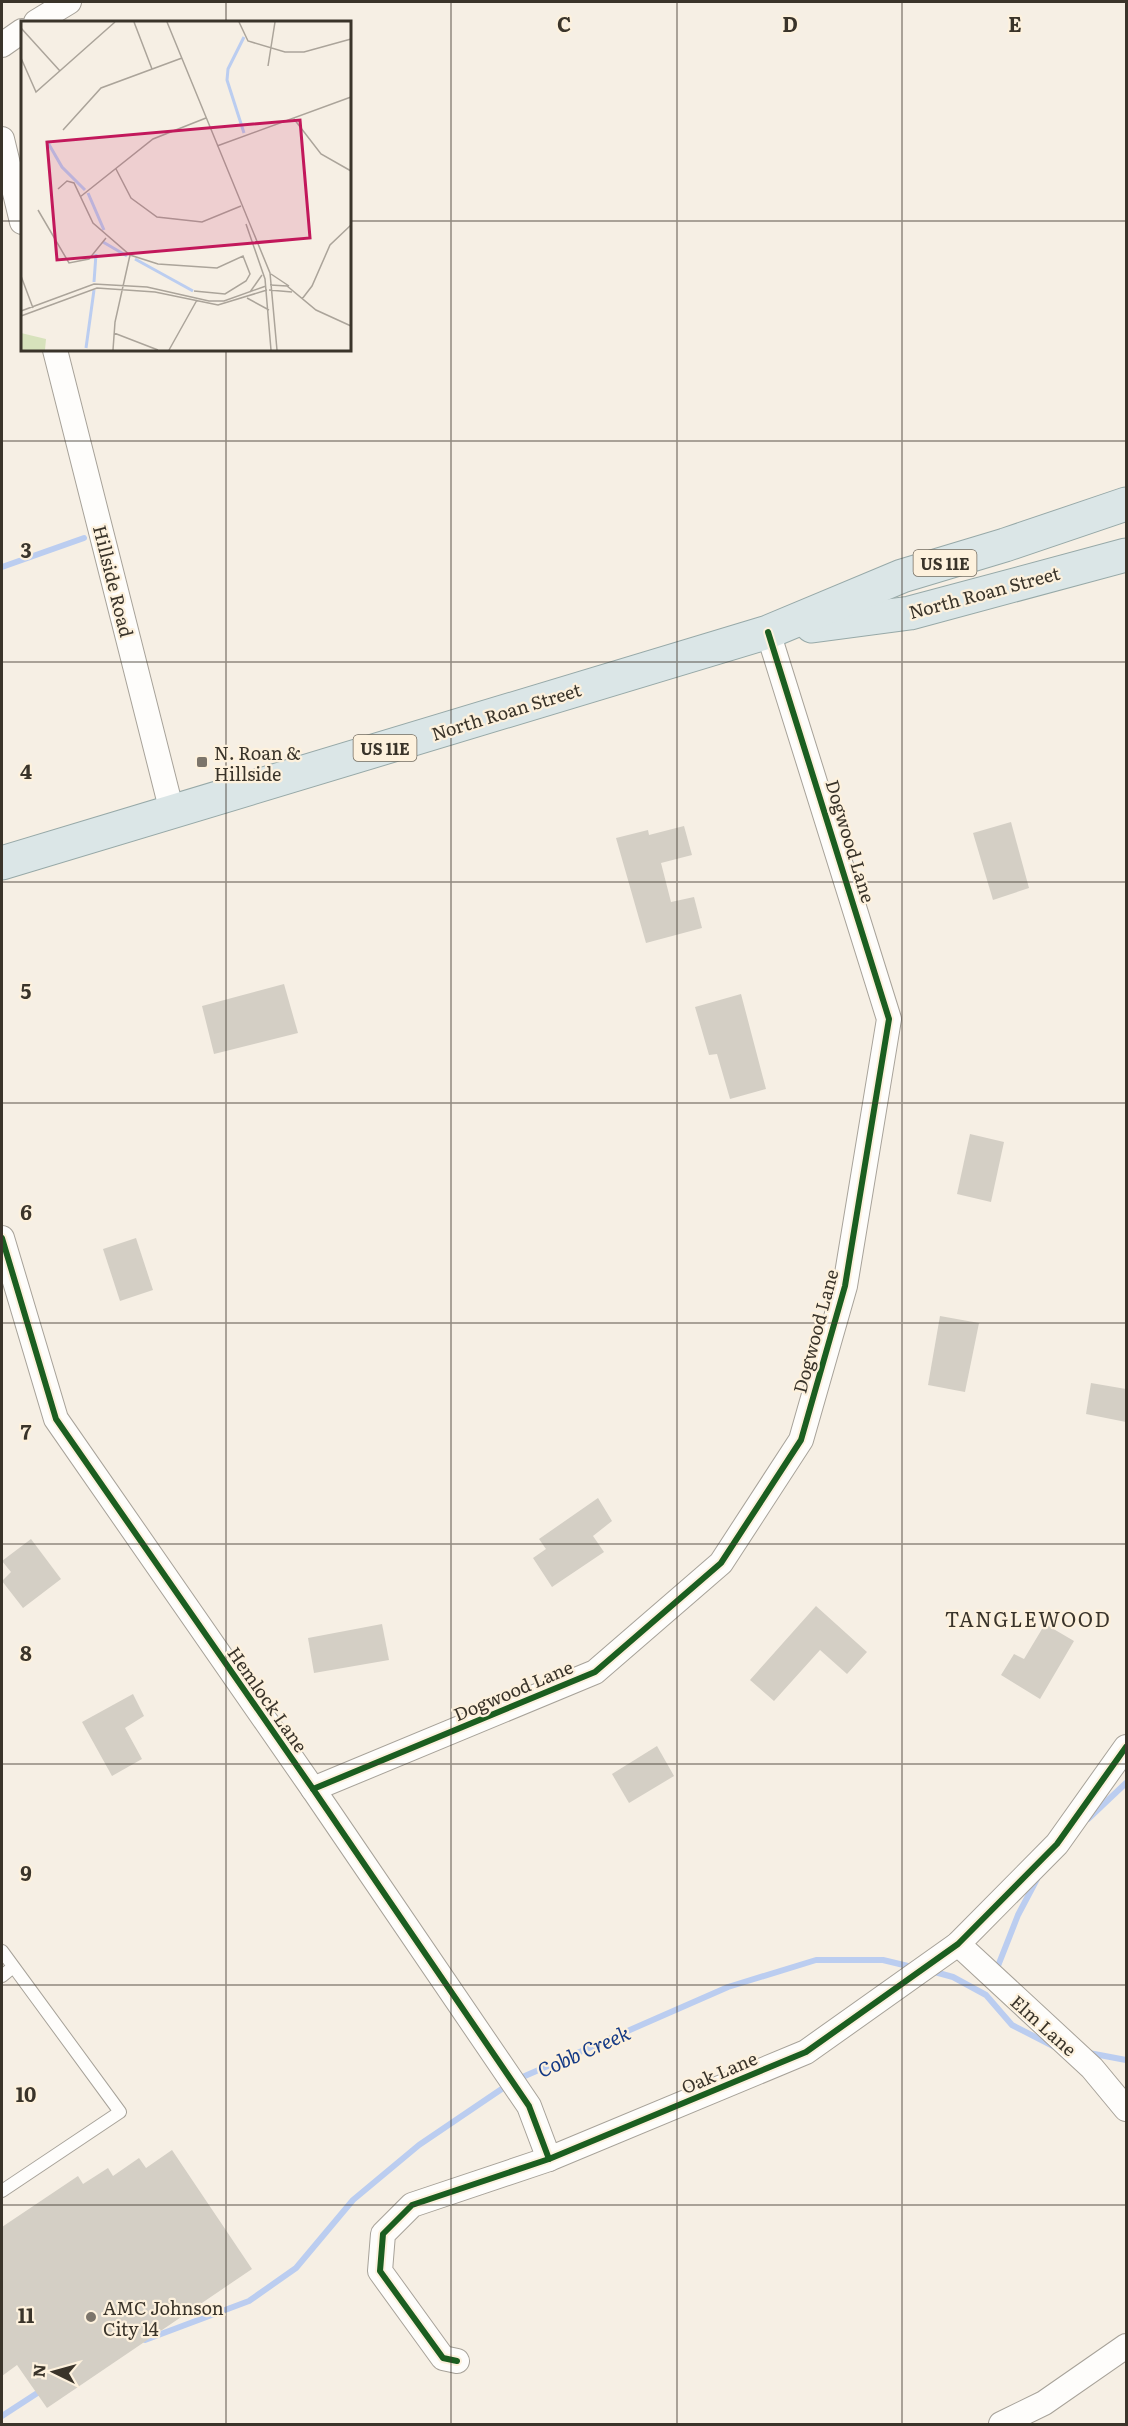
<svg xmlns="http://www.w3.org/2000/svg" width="1128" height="2426" font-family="Literata,serif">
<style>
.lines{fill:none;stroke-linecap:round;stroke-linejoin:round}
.stream{stroke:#bbcdf0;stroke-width:6}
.building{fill:#d4cfc5}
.service-casing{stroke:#a7a299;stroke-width:14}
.minor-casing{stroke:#a7a299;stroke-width:26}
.primary-casing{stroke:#97a9a8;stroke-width:35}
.service{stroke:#fefdfb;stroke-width:12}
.minor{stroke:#fefdfb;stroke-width:24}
.primary{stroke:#dbe6e7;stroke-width:33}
.cycleway-casing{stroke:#fdf1dd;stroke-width:10}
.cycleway{stroke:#1b5e20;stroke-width:6}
.grid{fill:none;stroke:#3a342a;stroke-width:1.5;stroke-opacity:0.55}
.poi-dot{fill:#7c756b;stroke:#fdf1dd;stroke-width:2}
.labels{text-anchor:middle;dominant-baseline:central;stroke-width:4.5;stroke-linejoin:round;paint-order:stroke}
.shield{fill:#fdf1dd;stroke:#746d60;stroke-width:1.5}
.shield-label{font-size:16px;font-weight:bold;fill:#3a342a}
.street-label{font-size:18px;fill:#3a342a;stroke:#fdf1dd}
.poi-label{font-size:18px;fill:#3a342a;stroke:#fdf1dd;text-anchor:start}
.neighbourhood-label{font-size:20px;letter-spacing:1.5px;fill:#3a342a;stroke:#fdf1dd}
.water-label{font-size:20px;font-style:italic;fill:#153a85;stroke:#fdf1dd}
.inset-river{fill:none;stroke:#bbcdf0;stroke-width:3}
.inset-road{fill:none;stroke:#aba49a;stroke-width:1.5}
.view{fill:#c2185b;fill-opacity:0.15;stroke:#c2185b;stroke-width:3}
.inset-edge{fill:none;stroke:#3a342a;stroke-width:3}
.grid-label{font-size:20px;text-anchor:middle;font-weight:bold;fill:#3a342a;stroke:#fdf1dd;stroke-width:4.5;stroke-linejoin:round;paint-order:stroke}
</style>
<rect width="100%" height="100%" fill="#f6efe4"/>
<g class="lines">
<g class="stream">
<path d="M2,567L84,538"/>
<path d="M1088,1819L1126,1783"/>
<path d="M931,1971L953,1977L986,1995L1012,2025L1055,2047"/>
<path d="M996,1971L1018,1915L1037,1879"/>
<path d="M1089,2053L1126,2060"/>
<path d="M518,2079L728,1987L816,1960H883L912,1967"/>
<path d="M145,2340L249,2301L296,2268L353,2200L419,2145L509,2084"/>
<path d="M2,2416L42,2390"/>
</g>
</g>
<g class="building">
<path d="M1011,822L1029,888L993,900L973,833Z"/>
<path d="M684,826L692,855L661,863L671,902L694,897L702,928L646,943L616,838L648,830L649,835Z"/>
<path d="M284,984L298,1033L214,1054L202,1006Z"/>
<path d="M741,994L766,1089L730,1099L717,1054L709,1055L695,1007Z"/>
<path d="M970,1134L1004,1142L991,1202L957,1194Z"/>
<path d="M136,1238L153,1290L120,1301L103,1249Z"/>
<path d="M940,1316L979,1323L965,1392L928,1385Z"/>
<path d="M1091,1383L1126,1389V1422L1086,1414Z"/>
<path d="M598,1498L612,1521L593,1536L604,1552L552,1587L533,1558L546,1549L539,1539Z"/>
<path d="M31,1539L61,1579L23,1608L2,1581L11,1572L2,1561Z"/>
<path d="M816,1606L867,1652L847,1674L820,1650L774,1701L750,1680Z"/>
<path d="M382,1624L389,1660L314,1673L308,1638Z"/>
<path d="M1045,1624L1074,1641L1040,1699L1001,1675L1014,1654L1024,1659Z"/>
<path d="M133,1694L144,1716L125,1728L142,1759L112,1776L82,1722Z"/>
<path d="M657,1746L674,1776L629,1803L612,1774Z"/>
<path d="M172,2150L252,2269L47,2408L17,2365L2,2376V2227L78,2176L83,2184L108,2168L113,2176L139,2158L146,2168Z"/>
</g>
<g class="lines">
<defs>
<g id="service">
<path d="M2,1951L120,2112L2,2191"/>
<path d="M2,1976L13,1967"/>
</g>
<g id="minor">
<path d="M36,22L69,2"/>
<path d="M2,45L22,31"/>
<path d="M2,139L22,222"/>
<path d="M55,350L172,812"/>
<path d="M2,1238L56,1419L313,1789L529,2106L549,2159"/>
<path d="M313,1789L595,1672L721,1563L801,1440L845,1286L889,1019L768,632"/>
<path d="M958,1944L1092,2068L1126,2109"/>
<path d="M457,2361L443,2358L380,2271L383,2234L412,2205L549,2159L806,2052L958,1944L1057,1844L1126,1747"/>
<path d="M1001,2424L1044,2403L1126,2346"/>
</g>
<g id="primary">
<path d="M812,626L910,613L1126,555"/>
<path d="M2,863L768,632L902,576L1005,545L1126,504"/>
</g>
</defs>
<use href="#service" class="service-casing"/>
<use href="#minor" class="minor-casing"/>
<use href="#primary" class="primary-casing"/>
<use href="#service" class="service"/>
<use href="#minor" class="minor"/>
<use href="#primary" class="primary"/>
<defs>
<g id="cycleway">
<path d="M2,1238L56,1419L313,1789L529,2106L549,2159"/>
<path d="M313,1789L595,1672L721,1563L801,1440L845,1286L889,1019L768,632"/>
<path d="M457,2361L443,2358L380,2271L383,2234L412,2205L549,2159L806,2052L958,1944L1057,1844L1126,1747"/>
</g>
</defs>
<use href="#cycleway" class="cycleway-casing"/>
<use href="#cycleway" class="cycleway"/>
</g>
<path class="grid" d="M226,2V22M451,2V2424M677,2V2424M902,2V2424M2,221H22M350,221H1126M226,350V2424M2,441H1126M2,662H1126M2,882H1126M2,1103H1126M2,1323H1126M2,1544H1126M2,1764H1126M2,1985H1126M2,2205H1126"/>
<g class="poi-dot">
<rect x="196" y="756" width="12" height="12" rx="3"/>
<circle cx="91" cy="2317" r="6"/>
</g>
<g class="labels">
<g class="shield">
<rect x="913.5" y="550" width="63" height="26" rx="4.5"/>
<rect x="353.5" y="735" width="63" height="26" rx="4.5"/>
</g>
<g class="shield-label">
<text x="945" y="563">US 11E</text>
<text x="385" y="748">US 11E</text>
</g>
<g class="street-label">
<text transform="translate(114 581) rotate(76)">Hillside Road</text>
<text transform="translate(984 592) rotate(-15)">North Roan Street</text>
<text transform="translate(506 711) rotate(-17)">North Roan Street</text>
<text transform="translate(851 841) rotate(73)">Dogwood Lane</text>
<text transform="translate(815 1331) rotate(-75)">Dogwood Lane</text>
<text transform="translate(513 1690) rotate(-23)">Dogwood Lane</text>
<text transform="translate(268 1699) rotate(55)">Hemlock Lane</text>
<text transform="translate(1044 2025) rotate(42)">Elm Lane</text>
<text transform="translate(719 2072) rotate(-23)">Oak Lane</text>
</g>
<g class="poi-label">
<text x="214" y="752">N. Roan &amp;<tspan x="214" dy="21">Hillside</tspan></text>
<text x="103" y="2307">AMC Johnson<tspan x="103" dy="21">City 14</tspan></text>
</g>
<g class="neighbourhood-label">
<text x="1028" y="1618">TANGLEWOOD</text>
</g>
<g class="water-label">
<text transform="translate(583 2050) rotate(-24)">Cobb Creek</text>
</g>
</g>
<g transform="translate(21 21)">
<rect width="330" height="330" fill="#f6efe4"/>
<path d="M0,312L25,318L24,329H0Z" fill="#d7e2bc"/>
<path class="inset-river" d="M223,112L206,59L207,48L223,16M26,120L41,146L64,169M67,172L83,209M82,221L106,235M114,238L172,270M73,261L75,233M65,327L73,269"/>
<path class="inset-road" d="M113,1L131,48M146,1L249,252L256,329M218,1L227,20L264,31H283L330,18M0,7L39,50M0,37L15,71L94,1M247,45L254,1M273,98L300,133L330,150M42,109L80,67L161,37M196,125L330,76M95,148L110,177L136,196L181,201L220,185M37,168L46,160L53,162L72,202L109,234L137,243L196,247L222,235L229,253L225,260L204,273L173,270M59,176L132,118L185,97M17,189L48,242L68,238L85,217M225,203L244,258L250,329M250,253L268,265M0,255L12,287M249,264L266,265L295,289L330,305M248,269L271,271M229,271L241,254M226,277L248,289M281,278L291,265L309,224L330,204M0,290L73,263L126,266L188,280H203L245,265M0,295L76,267L134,271L197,284L246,269M93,312L137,329M92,329L94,301L109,234M148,329L176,279"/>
<path class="view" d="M279,99L289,217L36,239L26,121Z"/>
<rect width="330" height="330" class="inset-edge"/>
</g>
<g class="grid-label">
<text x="564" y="32">C</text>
<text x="790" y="32">D</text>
<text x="1015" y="32">E</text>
<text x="26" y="558">3</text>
<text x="26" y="779">4</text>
<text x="26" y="999">5</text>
<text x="26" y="1220">6</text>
<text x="26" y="1440">7</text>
<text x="26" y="1661">8</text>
<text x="26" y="1881">9</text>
<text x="26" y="2102">10</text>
<text x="26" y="2323">11</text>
</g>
<rect width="1128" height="2426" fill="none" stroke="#3a342a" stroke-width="6"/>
<g transform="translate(54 2372) rotate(275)" stroke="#fdf1dd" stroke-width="4.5" paint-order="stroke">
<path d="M0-4.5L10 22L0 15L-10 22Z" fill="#3a342a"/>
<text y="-9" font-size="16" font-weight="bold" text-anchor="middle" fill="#3a342a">N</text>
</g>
</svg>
